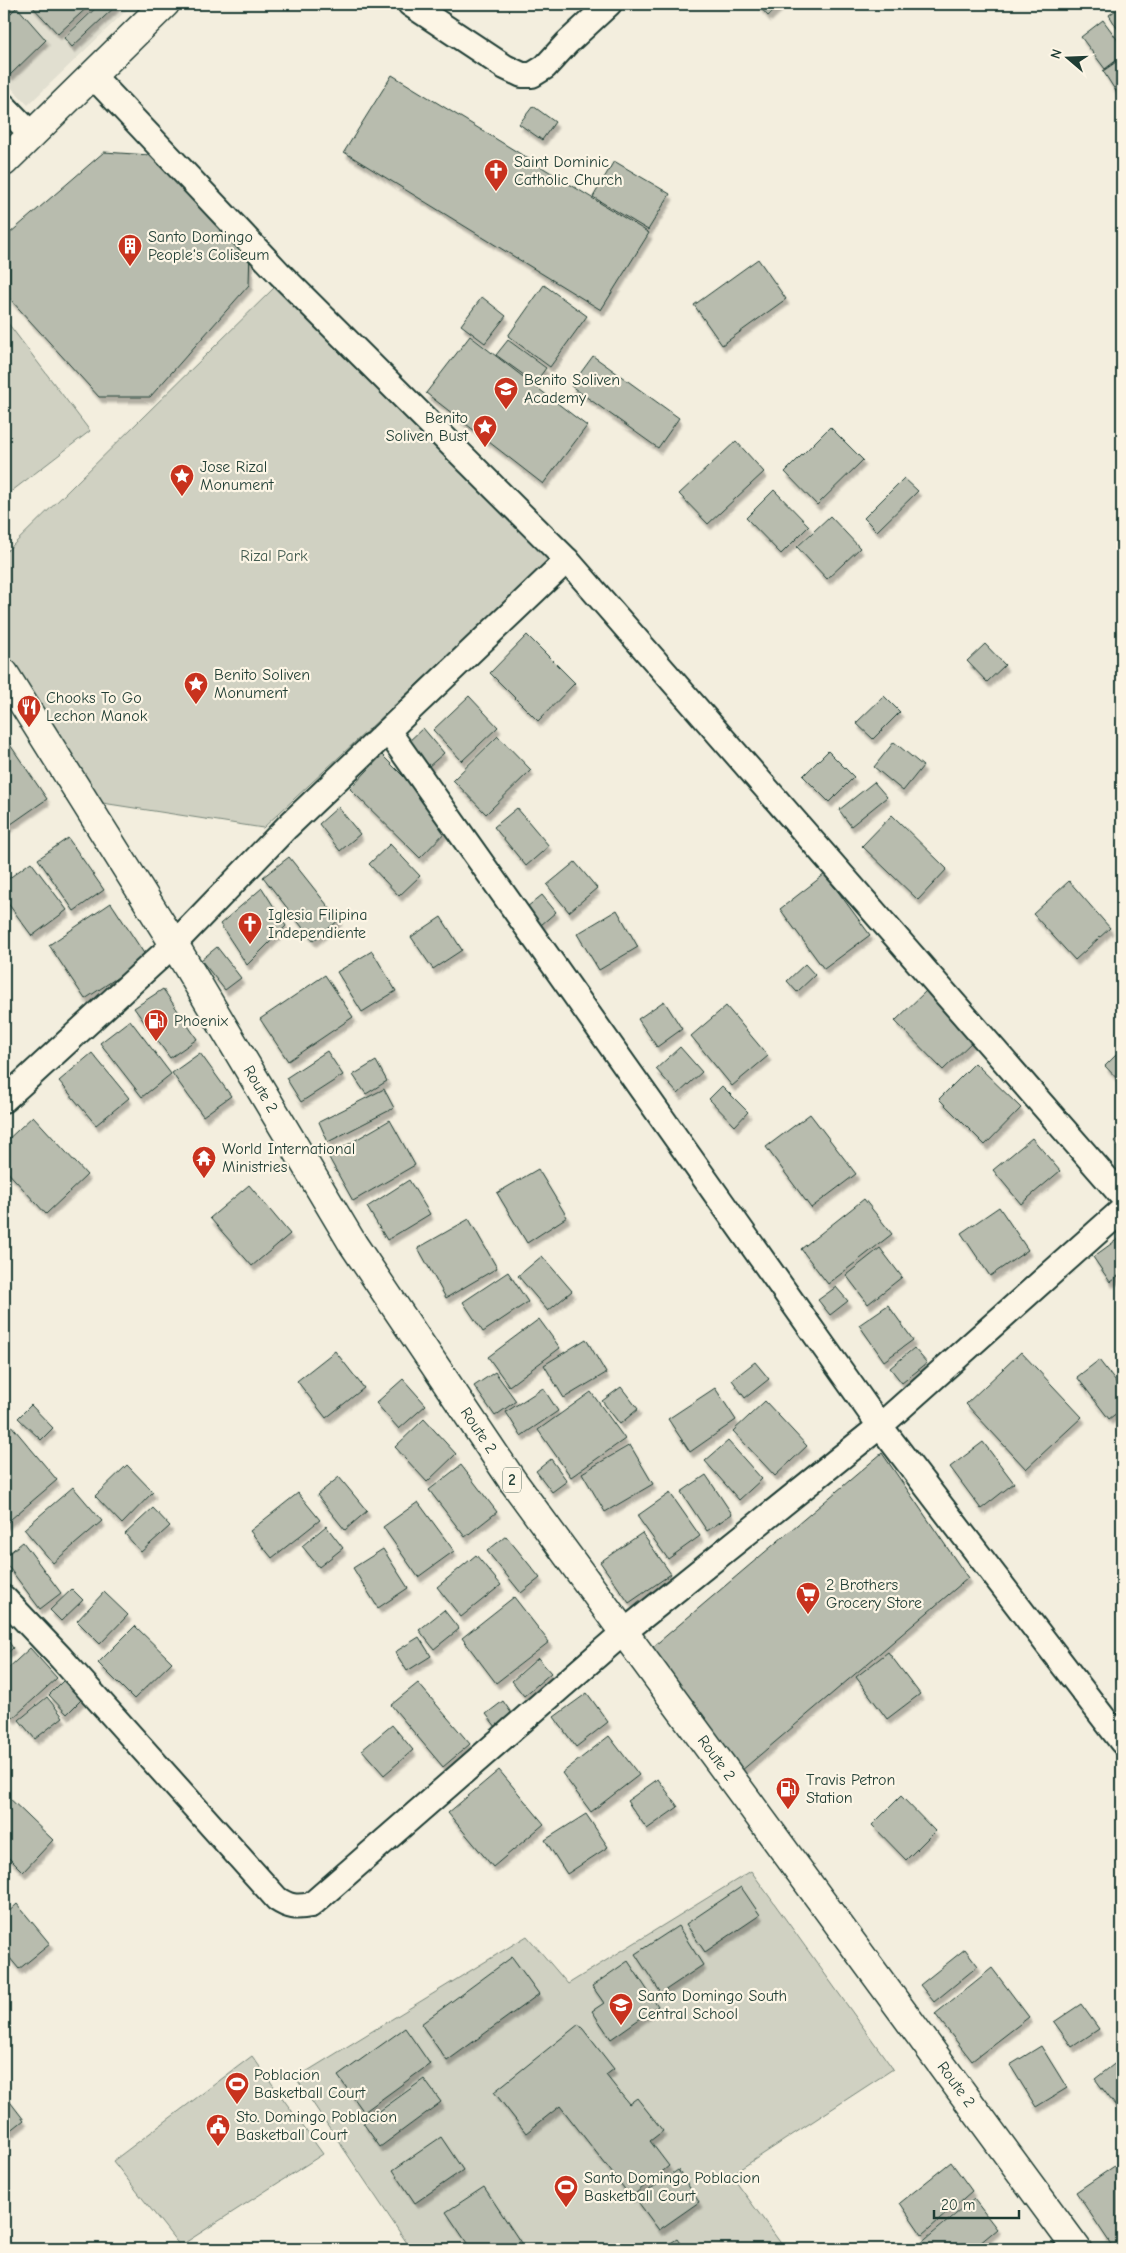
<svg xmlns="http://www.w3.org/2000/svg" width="1126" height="2253" font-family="'Comic Neue',sans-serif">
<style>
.built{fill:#e1dfd0}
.green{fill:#d0d1c2;stroke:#78877b}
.building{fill:#b8bcae;stroke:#1f3d34;filter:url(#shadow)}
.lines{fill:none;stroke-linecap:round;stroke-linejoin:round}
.street-casing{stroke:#1f3d34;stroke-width:28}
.secondary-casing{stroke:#1f3d34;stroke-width:31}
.highway-casing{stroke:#1f3d34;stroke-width:31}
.street{stroke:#fcf5e5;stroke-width:24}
.secondary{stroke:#fcf5e5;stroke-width:28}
.highway{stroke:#fcf5e5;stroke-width:28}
.labels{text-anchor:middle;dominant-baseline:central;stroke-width:4.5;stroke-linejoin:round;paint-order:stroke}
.shield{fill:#fcf5e5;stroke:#617469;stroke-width:1}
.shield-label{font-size:15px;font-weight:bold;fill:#1f3d34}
.poi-label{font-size:16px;fill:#1f3d34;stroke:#fcf5e5;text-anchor:start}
.park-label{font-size:16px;fill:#425b50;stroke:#fcf5e5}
.street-label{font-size:16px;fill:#1f3d34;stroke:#fcf5e5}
</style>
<defs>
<filter id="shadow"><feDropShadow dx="3" dy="5.5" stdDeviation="1" flood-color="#0004"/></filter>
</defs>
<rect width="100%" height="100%" fill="#f3eede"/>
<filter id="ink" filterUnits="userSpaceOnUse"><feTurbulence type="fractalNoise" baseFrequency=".02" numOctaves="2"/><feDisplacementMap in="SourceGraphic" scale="10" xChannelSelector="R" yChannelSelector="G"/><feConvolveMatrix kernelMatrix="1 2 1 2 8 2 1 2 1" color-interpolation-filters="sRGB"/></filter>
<g filter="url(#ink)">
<path class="built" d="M4,4H133L28,105L4,80Z"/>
<g class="green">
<path d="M279,283L552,558L263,828L96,802L4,651V554Z"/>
<path d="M4,318L90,431L4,497Z"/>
<path d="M751,1871L893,2069L731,2175L785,2249H411L296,2078L527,1936L568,1984Z"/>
<path d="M252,2056L323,2154L180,2246L113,2161Z"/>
</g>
<g class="building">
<path d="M4,4H15L4,14Z"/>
<path d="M30,4H91L58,34Z"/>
<path d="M100,4H118L72,47L64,38Z"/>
<path d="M757,4H781L768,16Z"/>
<path d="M1122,6V36L1109,15Z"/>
<path d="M17,7L46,40L10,75L4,68V20Z"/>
<path d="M1103,20L1122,46V56L1105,69L1081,37Z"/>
<path d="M1122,58V90L1117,93L1103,71Z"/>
<path d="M392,75L649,233L601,310L344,152Z"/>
<path d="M533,106L555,122L542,140L519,124Z"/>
<path d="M104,152L165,156L250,248L249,285L150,397H99L10,299V233Z"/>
<path d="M614,161L670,194L648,230L593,197Z"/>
<path d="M758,259L786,299L722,345L694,305Z"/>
<path d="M544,285L587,316L550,367L508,336Z"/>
<path d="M482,297L506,316L485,343L461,325Z"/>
<path d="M470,336L587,426L543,484L426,393Z"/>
<path d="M508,340L546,368L535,383L496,355Z"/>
<path d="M593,356L679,418L658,448L571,386Z"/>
<path d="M830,427L863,460L817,505L785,472Z"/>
<path d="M736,441L764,472L708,524L679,494Z"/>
<path d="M904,478L918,491L877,531L864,518Z"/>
<path d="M774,490L809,526L781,554L746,518Z"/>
<path d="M830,516L860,548L827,579L797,547Z"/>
<path d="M527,635L575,683L538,721L490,673Z"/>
<path d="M985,644L1005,665L987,682L967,661Z"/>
<path d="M469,696L498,727L462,761L433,730Z"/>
<path d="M884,696L900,712L873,739L856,723Z"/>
<path d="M423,728L444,753L428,767L407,743Z"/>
<path d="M4,736L47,799L4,829Z"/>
<path d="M498,736L531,770L486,814L453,780Z"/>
<path d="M894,742L923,766L903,791L874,767Z"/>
<path d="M828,751L854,777L829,802L803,776Z"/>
<path d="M382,755L452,825L420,858L350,789Z"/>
<path d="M874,782L887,797L851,826L839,810Z"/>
<path d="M338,807L360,834L340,851L319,824Z"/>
<path d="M517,808L549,846L526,866L494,827Z"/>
<path d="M892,815L947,869L918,900L862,846Z"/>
<path d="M68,838L104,890L74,911L38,859Z"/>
<path d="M390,844L420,876L399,896L369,864Z"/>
<path d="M289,857L339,920L313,941L263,877Z"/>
<path d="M31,862L67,910L32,936L4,898V882Z"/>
<path d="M575,862L597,888L569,912L547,885Z"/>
<path d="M825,874L870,935L824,969L780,909Z"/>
<path d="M1069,881L1110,928L1075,960L1033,914Z"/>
<path d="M262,888L286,926L247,965L220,924Z"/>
<path d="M542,895L556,912L541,925L527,907Z"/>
<path d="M111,903L147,958L85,999L49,945Z"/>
<path d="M617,910L638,947L599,970L577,934Z"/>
<path d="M441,917L462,950L433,969L411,937Z"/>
<path d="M217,947L241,978L225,990L201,960Z"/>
<path d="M372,951L396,991L362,1012L337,972Z"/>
<path d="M805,964L815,975L797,992L787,981Z"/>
<path d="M325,975L353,1017L288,1061L260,1019Z"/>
<path d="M929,988L977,1037L943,1070L895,1021Z"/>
<path d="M163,989L197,1039L170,1058L134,1008Z"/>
<path d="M664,1001L682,1029L657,1047L638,1019Z"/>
<path d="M726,1006L768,1056L732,1086L691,1036Z"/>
<path d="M130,1020L171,1074L142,1097L100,1043Z"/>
<path d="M680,1047L702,1072L678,1094L656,1069Z"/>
<path d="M1122,1049V1084L1105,1066Z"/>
<path d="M327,1051L343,1075L301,1102L286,1078Z"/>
<path d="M92,1053L129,1098L96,1125L59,1081Z"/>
<path d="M200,1053L231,1096L203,1116L172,1073Z"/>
<path d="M376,1061L387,1081L366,1094L353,1075Z"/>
<path d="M975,1063L1021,1108L985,1145L939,1099Z"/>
<path d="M722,1086L748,1112L735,1126L709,1099Z"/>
<path d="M384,1089L394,1108L328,1142L319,1122Z"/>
<path d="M810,1114L856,1174L811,1208L766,1147Z"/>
<path d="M33,1116L87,1175L46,1214L4,1168V1143Z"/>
<path d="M390,1120L415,1165L353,1201L328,1156Z"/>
<path d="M1122,1134V1151L1114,1141Z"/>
<path d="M1032,1138L1060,1171L1021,1204L993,1170Z"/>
<path d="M538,1169L567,1217L527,1243L497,1193Z"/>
<path d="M409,1180L430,1214L387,1240L367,1207Z"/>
<path d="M249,1185L290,1234L252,1266L210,1218Z"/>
<path d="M864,1199L892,1234L828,1284L801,1249Z"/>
<path d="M999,1207L1028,1250L990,1276L961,1233Z"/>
<path d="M469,1219L497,1268L446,1298L418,1248Z"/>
<path d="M1122,1236V1273L1110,1282L1093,1257Z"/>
<path d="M880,1248L902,1277L868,1304L846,1275Z"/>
<path d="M542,1256L572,1291L548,1311L518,1276Z"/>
<path d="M508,1272L528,1302L483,1332L463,1302Z"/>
<path d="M836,1287L848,1301L830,1315L818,1300Z"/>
<path d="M888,1305L913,1340L884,1361L859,1325Z"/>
<path d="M539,1319L560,1348L509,1386L488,1357Z"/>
<path d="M586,1339L606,1373L564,1398L544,1365Z"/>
<path d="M914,1348L927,1363L902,1383L890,1368Z"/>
<path d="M335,1351L364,1388L326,1418L297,1381Z"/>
<path d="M1021,1352L1082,1417L1026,1469L966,1404Z"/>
<path d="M1099,1360L1122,1390V1409L1109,1419L1077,1377Z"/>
<path d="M755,1362L769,1379L745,1398L732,1380Z"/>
<path d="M495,1372L516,1401L495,1416L474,1386Z"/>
<path d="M403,1379L426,1405L399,1429L376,1403Z"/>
<path d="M621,1387L638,1409L620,1424L602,1401Z"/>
<path d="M543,1388L558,1411L521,1436L506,1412Z"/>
<path d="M715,1388L736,1420L690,1452L668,1419Z"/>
<path d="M591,1392L625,1439L571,1477L538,1430Z"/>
<path d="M765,1401L807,1446L775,1476L733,1431Z"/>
<path d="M31,1405L53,1428L41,1440L18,1418Z"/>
<path d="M5,1418L57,1480L4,1525V1419Z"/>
<path d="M424,1419L456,1454L427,1482L395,1447Z"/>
<path d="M728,1441L762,1479L739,1500L705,1461Z"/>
<path d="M983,1442L1014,1483L981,1509L950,1467Z"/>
<path d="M630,1445L653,1484L605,1512L582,1473Z"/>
<path d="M882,1453L968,1578L734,1777L647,1652Z"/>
<path d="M551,1459L567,1481L552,1492L536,1471Z"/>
<path d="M127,1465L153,1492L122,1524L95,1496Z"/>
<path d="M461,1465L497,1512L465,1537L429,1490Z"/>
<path d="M706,1475L732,1514L707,1531L681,1492Z"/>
<path d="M339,1477L367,1511L345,1530L317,1495Z"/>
<path d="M73,1487L102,1521L53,1563L24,1529Z"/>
<path d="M298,1493L320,1520L272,1558L250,1531Z"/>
<path d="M670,1493L700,1536L668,1559L637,1516Z"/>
<path d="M418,1502L454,1551L418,1577L383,1527Z"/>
<path d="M153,1508L170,1526L141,1552L125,1534Z"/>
<path d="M326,1526L343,1548L319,1567L302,1546Z"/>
<path d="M642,1533L671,1574L629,1603L600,1562Z"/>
<path d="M506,1536L540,1578L521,1593L487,1551Z"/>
<path d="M23,1542L61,1593L40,1609L4,1561V1557Z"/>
<path d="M383,1549L408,1588L378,1608L353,1568Z"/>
<path d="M476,1555L501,1585L461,1617L437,1587Z"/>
<path d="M72,1589L83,1600L61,1621L50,1610Z"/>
<path d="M104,1592L128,1615L100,1644L77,1621Z"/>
<path d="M514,1597L549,1642L496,1683L462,1638Z"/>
<path d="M444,1610L459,1629L434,1649L419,1630Z"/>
<path d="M135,1626L172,1662L134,1699L98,1663Z"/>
<path d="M419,1637L431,1656L407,1671L395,1652Z"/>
<path d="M9,1642L13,1648L4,1656V1646Z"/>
<path d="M30,1648L57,1678L13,1718L4,1708V1672Z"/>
<path d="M888,1652L920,1694L887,1719L856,1677Z"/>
<path d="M538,1658L551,1673L524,1696L512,1681Z"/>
<path d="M64,1680L82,1699L67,1714L49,1695Z"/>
<path d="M418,1683L470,1744L443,1767L391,1705Z"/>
<path d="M587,1693L608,1722L576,1747L554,1717Z"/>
<path d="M47,1697L63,1717L35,1739L19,1720Z"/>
<path d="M503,1701L512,1714L496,1727L486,1714Z"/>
<path d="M4,1715L9,1723L4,1727Z"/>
<path d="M392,1725L413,1750L384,1775L362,1750Z"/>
<path d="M609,1736L639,1775L591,1812L562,1773Z"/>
<path d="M499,1770L544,1824L493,1867L448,1813Z"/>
<path d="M658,1779L678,1807L647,1829L627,1801Z"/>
<path d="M4,1793L53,1840L23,1872L4,1853Z"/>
<path d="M901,1796L935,1831L906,1860L872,1825Z"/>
<path d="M586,1814L608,1847L567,1874L545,1840Z"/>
<path d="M741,1887L760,1915L705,1952L686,1924Z"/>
<path d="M17,1904L50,1944L19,1969L4,1951V1916Z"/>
<path d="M678,1926L703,1965L661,1993L635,1954Z"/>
<path d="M965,1949L978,1966L934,2002L920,1985Z"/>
<path d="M512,1957L539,1994L447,2061L421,2024Z"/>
<path d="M628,1961L658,2006L611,2039L592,2011L604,2003L592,1986Z"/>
<path d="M992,1968L1029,2017L972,2061L935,2014Z"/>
<path d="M1081,2004L1099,2029L1072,2047L1054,2022Z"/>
<path d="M579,2024L614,2069L606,2075L629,2104L637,2098L663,2131L650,2141L669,2166L631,2197L560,2106L526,2133L494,2092Z"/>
<path d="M405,2028L430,2064L364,2112L338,2076Z"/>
<path d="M1041,2046L1067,2088L1036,2107L1010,2065Z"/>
<path d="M1122,2058V2114L1095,2079Z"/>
<path d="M424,2079L441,2102L380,2147L363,2123Z"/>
<path d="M4,2094L24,2120L4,2136Z"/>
<path d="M441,2137L463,2170L415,2203L393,2170Z"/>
<path d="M1122,2161V2246L1114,2249L1076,2192Z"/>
<path d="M951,2162L972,2191L922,2235L900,2203Z"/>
<path d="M678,2170L699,2202L659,2230L636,2199Z"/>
<path d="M484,2187L525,2249H471L446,2212Z"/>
<path d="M974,2199L997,2229L973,2249H924L920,2244Z"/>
<path d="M677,2239L684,2249H661Z"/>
</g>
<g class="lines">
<defs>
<g id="street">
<path d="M410,4L505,67L522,75H532L545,67L567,43L609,4"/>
<path d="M93,76L279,273L567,560L1122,1196"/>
<path d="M4,106L31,134"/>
<path d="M388,731L880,1426L1122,1742"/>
<path d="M4,1100L174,944L287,827L567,560"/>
<path d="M4,1598L61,1658L277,1899C289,1907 296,1908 311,1905L624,1632L880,1426L1122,1210"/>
</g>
<path id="secondary" d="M4,162L165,4"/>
<g id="highway">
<path id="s1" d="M4,673L174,944L353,1244L512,1480L1077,2249"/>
</g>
</defs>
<use href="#street" class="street-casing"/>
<use href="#secondary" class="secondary-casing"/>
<use href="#highway" class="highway-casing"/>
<use href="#street" class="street"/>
<use href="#secondary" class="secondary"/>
<use href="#highway" class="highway"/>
</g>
</g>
<defs>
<symbol id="church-pin" viewBox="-11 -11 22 30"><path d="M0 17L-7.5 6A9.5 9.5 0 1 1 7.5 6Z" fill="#c8321e" stroke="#fcf5e5"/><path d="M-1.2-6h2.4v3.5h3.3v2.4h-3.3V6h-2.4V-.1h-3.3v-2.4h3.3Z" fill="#fff"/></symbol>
<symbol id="building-pin" viewBox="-11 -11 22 30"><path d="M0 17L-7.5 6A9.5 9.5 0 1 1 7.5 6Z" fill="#c8321e" stroke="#fcf5e5"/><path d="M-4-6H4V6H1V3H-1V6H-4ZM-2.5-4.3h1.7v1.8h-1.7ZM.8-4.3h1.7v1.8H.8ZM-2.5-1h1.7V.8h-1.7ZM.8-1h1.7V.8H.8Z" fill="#fff"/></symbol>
<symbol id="school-pin" viewBox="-11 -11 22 30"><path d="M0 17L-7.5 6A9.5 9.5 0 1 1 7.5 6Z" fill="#c8321e" stroke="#fcf5e5"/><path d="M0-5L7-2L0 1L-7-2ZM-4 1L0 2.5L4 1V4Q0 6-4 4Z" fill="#fff"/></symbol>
<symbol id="sight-pin" viewBox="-11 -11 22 30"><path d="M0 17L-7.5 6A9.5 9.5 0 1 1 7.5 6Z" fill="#c8321e" stroke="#fcf5e5"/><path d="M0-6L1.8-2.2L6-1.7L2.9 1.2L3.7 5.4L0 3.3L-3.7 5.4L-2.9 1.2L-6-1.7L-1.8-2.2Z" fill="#fff"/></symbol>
<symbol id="restaurant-pin" viewBox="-11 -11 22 30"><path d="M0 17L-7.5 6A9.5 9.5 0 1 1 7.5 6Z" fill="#c8321e" stroke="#fcf5e5"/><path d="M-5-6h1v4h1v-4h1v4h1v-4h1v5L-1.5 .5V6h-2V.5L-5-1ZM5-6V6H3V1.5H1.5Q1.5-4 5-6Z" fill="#fff"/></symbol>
<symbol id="fuel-pin" viewBox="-11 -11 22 30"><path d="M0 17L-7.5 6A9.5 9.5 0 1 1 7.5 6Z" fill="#c8321e" stroke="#fcf5e5"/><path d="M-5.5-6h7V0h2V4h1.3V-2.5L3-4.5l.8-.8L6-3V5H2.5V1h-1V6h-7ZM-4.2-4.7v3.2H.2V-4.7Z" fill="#fff"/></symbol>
<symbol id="temple-pin" viewBox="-11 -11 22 30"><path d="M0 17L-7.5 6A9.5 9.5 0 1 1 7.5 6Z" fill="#c8321e" stroke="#fcf5e5"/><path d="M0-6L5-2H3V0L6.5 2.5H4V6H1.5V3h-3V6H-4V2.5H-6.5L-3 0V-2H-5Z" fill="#fff"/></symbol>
<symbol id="supermarket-pin" viewBox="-11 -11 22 30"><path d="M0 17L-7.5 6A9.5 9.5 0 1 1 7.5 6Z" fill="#c8321e" stroke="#fcf5e5"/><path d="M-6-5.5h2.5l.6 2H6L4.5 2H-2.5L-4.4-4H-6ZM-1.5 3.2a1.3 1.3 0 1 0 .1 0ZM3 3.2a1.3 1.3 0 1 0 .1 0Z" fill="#fff"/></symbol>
<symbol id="stadium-pin" viewBox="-11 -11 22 30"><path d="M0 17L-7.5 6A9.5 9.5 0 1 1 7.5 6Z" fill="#c8321e" stroke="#fcf5e5"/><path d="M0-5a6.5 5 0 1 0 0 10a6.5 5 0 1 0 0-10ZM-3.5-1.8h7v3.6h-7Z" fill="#fff"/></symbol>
<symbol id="civic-pin" viewBox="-11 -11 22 30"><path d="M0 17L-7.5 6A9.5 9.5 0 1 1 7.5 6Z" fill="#c8321e" stroke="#fcf5e5"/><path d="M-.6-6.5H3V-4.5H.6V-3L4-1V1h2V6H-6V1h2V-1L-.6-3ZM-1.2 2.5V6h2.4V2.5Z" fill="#fff"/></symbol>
</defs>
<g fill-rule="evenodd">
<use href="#church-pin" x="482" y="157" width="28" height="38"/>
<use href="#building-pin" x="116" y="232" width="28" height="38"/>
<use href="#school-pin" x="492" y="375" width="28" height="38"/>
<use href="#sight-pin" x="471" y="413" width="28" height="38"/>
<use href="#sight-pin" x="168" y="462" width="28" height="38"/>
<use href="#sight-pin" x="182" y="670" width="28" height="38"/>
<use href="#restaurant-pin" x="15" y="693" width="28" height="38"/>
<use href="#church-pin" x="236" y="910" width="28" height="38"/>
<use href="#fuel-pin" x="142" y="1007" width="28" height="38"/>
<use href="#temple-pin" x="190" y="1144" width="28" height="38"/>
<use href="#supermarket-pin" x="794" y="1580" width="28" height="38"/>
<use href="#fuel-pin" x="774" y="1775" width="28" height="38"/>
<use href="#school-pin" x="607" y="1991" width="28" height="38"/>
<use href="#stadium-pin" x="223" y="2070" width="28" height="38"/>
<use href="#civic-pin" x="204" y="2112" width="28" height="38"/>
<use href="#stadium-pin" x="552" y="2173" width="28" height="38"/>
</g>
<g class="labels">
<rect class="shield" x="503" y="1467.5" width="18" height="25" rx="4"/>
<g class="shield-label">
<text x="512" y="1480">2</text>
</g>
<g class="poi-label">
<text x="514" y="162">Saint Dominic<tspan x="514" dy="18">Catholic Church</tspan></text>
<text x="148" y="237">Santo Domingo<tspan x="148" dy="18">People's Coliseum</tspan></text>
<text x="524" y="380">Benito Soliven<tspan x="524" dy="18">Academy</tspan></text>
<text x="468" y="418" text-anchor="end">Benito<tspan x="468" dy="18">Soliven Bust</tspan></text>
<text x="200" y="467">Jose Rizal<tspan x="200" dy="18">Monument</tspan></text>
<text x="214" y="675">Benito Soliven<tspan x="214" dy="18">Monument</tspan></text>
<text x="46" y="698">Chooks To Go<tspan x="46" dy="18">Lechon Manok</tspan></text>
<text x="268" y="915">Iglesia Filipina<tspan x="268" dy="18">Independiente</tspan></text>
<text x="174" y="1021">Phoenix</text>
<text x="222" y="1149">World International<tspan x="222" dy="18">Ministries</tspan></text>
<text x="826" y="1585">2 Brothers<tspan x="826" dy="18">Grocery Store</tspan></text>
<text x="806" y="1780">Travis Petron<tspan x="806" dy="18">Station</tspan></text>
<text x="638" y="1996">Santo Domingo South<tspan x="638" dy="18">Central School</tspan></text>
<text x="254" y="2075">Poblacion<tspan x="254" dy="18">Basketball Court</tspan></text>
<text x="236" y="2117">Sto. Domingo Poblacion<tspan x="236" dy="18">Basketball Court</tspan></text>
<text x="584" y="2178">Santo Domingo Poblacion<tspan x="584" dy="18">Basketball Court</tspan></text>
</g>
<g class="park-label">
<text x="274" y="556">Rizal Park</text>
</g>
<g class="street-label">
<text stroke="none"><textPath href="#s1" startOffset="489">Route 2</textPath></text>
<text stroke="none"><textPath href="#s1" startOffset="894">Route 2</textPath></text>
<text stroke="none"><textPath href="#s1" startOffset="1299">Route 2</textPath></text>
<text stroke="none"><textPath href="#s1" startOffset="1704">Route 2</textPath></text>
</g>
</g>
<rect width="1126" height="2253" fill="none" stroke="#fcf5e5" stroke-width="20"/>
<rect x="10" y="10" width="1106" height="2233" fill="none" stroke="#1f3d34" stroke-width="2" filter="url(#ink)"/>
<g transform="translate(1068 58) rotate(289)" stroke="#fcf5e5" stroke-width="4" paint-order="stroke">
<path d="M0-4L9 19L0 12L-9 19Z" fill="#1f3d34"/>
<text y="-8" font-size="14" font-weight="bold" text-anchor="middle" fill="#1f3d34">N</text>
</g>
<path d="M934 2210v8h85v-8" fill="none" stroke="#1f3d34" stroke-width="2.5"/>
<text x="941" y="2210" font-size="15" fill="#1f3d34" stroke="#fcf5e5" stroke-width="4" paint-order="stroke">20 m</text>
</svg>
